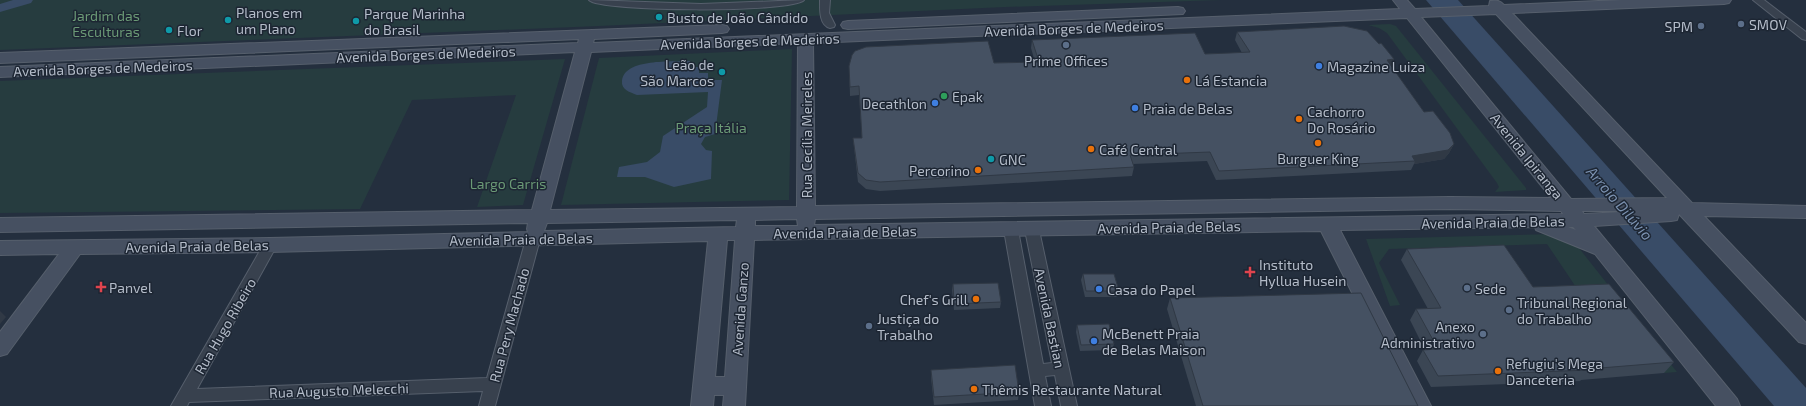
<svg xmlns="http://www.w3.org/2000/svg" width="1806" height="406" font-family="'Exo 2',sans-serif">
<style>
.green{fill:#263c3f}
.water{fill:#394c67}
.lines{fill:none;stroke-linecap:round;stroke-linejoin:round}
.canal{fill:#394c67;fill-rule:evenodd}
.street-casing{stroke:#565f6c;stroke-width:2}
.secondary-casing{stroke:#565f6c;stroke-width:2}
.street{fill:#38414e;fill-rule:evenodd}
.secondary{fill:#465061;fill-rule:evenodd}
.wall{fill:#3b4654}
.shaded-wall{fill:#303945}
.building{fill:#455162;stroke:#303945}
.culture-dot{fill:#0f9aa8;stroke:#1d2633;stroke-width:1.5}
.service-dot{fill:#5c6f8a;stroke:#1d2633;stroke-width:1.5}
.shop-dot{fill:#3f7fe0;stroke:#1d2633;stroke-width:1.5}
.food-dot{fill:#e8710a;stroke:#1d2633;stroke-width:1.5}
.leisure-dot{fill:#2e9e5b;stroke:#1d2633;stroke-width:1.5}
.health-dot{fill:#e0444e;stroke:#1d2633;stroke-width:1.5}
.labels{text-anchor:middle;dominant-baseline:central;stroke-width:3;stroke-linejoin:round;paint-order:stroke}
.poi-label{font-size:14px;fill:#b4bcc9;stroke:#1d2633;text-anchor:start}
.park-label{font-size:14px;fill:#6b9a76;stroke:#1d2633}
.street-label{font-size:14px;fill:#b4bcc9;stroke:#1d2633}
.water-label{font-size:15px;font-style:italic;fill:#7c92b1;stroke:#1d2633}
</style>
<rect width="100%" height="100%" fill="#242f3e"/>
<g class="green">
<path d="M0,0H1221L1005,7L599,26L0,50Z"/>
<path d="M1390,24L1396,26L1526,188V190L1495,192L1499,187L1497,183L1387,33L1379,28L1368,25Z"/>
<path d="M792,49L789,200L561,205L599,58Z"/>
<path d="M565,59L523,205L477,207L516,95L412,100L360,209L0,213V81Z"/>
<path d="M1557,234L1575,243L1677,372L1664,373L1582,296L1547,244L1389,249L1379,263L1400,305L1390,306L1366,239Z"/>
</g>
<g class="water">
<path d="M1426,0H1458L1806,388V406H1774Z"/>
<path d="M690,61L689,67H699V73H708V80H722L715,134L705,137L701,144L706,150L712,151L711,179L674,187L645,177H617L619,167L647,162L660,152L663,136L707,107L708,92L637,95C630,92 621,90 622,81C624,58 673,62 690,61Z"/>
</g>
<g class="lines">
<path class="canal" d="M13,0H33L31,3L0,12V4Z"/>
<defs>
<g id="street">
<path d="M589,0L701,4L804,0C793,13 599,12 589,0Z"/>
<path d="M820,0H830L829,13L835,25L834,27L830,28C819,25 820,9 820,0Z"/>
<path d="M1753,0H1764L1806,32V40L1802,39Z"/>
<path d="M1011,225L1016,227L1018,230L1043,364L1052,363L1025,230L1027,227H1037L1039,230L1077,406H1061L1055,375L1045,376L1051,406H1035L1004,230L1006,227Z"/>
<path d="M533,234L538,236L540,239L495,406H479L483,391L189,402L187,406H171L265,242L270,240L275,242L277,245L197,389L487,378L526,239L528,236Z"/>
</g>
<g id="secondary">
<path d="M1393,0H1407L1415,9L1489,6L1490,1C1496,0 1499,0 1504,5L1622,0H1731L1729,3L1724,4L1512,13L1692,203L1806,206V218L1704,216L1806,323V344L1799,342L1679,214L1677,220L1671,221L1594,226L1737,399L1740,406H1716L1595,254L1536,230L1535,227L1340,230L1431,406H1409L1321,231L754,240L745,406H723L724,395H714L713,406H691L708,241L270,252L80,254L7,354L0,356V332L59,254L0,255V241L270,238L528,232L527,229L528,223L0,232V218L532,210L575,52L0,77V67L578,43L579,39L0,63V53L722,25L727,26L729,29L727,32L722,33L594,39L593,43L1400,9ZM1496,14L1667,198L1571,199L1421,17ZM1407,18L1551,198L1450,197L815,206L813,43ZM798,43L797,207L550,210L591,52ZM1450,209L1561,211L1563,214L814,225L815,219ZM1582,211H1640L1584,214ZM797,219L798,226H755V220ZM737,220L736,227L544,231L547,223ZM1568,227H1573L1576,230ZM727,240H735L725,377H715Z"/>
<path d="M1178,7L1183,8L1185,11L1183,14L848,29L843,28L841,25L843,22L848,21Z"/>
</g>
</defs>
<use href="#street" class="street-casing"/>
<use href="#secondary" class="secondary-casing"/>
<use href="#street" class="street"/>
<use href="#secondary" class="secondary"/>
</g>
<g class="wall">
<path d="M1237,32L1394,59L1391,66L1424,112L1454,144L1449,153L1444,159L1414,164L1411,170L1216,180L1207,161L1133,164L1134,167L1132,176L880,191L866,189L858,182L854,147L853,138H862L859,95L850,96L849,66L1035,62L1031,48L1032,40L1205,54L1242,53L1235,40Z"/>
<path d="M1407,249L1533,287L1674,362L1664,373L1581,380L1580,381L1431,387L1417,361L1423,350H1425L1410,320L1416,309H1428L1401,260Z"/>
<path d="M1083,274L1119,291L1117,297H1085L1081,280Z"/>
<path d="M953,284L1001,302L1000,308L954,310L952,290Z"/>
<path d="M1170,298L1418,406H1196L1167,309Z"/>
<path d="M1077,325L1114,344L1112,350L1080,351L1076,332Z"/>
<path d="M931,370L1019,392L1018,400L934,405L931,378Z"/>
</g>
<g class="shaded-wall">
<path d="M1394,59L1391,68L1387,60Z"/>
<path d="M1454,144L1449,153L1444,159L1414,164L1415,161L1412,156Z"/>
<path d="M0,311L6,317L0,324Z"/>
</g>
<g class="building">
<path d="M1344,26L1367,31L1379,44L1381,43L1394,59L1387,60L1424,112L1433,111L1450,133L1454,144L1448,150L1412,156L1415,161L1219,171L1210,152L1130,155L1134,167L880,182L866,180L858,173L853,138H862L859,86L850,87L849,66L852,55L855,51L866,47L988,41L994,63L1039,62L1032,40L1195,33L1205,54L1230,53L1250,52L1237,32Z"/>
<path d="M1504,245L1533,287L1609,284L1674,362L1588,369L1589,370L1438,376L1423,350L1438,349L1416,309L1441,308L1407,249Z"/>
<path d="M1083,274H1114L1119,291H1086Z"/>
<path d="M998,283L1001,302L954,304L953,284Z"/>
<path d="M1361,293L1418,406H1203L1170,298Z"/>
<path d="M1109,324L1114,344L1081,345L1077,325Z"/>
<path d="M1015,365L1019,392L934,397L931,370Z"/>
</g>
<g class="culture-dot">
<circle cx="659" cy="17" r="4"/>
<circle cx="228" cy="20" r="4"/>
<circle cx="356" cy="21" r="4"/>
<circle cx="169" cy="30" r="4"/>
<circle cx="722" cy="72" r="4"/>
<circle cx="991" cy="159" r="4"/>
</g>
<g class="service-dot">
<circle cx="1741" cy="24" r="4"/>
<circle cx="1701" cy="26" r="4"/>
<circle cx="1066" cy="45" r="4"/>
<circle cx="1467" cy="288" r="4"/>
<circle cx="1509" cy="310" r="4"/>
<circle cx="869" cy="326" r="4"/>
<circle cx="1483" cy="334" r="4"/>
</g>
<g class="shop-dot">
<circle cx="1319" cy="66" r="4"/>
<circle cx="935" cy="103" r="4"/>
<circle cx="1135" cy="108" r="4"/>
<circle cx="1099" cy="289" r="4"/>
<circle cx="1094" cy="341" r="4"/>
</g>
<g class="food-dot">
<circle cx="1187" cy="80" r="4"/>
<circle cx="1299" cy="119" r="4"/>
<circle cx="1318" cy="143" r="4"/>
<circle cx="1091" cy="149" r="4"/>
<circle cx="978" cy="170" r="4"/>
<circle cx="976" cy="299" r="4"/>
<circle cx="1498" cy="371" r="4"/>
<circle cx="974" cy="389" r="4"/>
</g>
<circle class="leisure-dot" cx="944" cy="96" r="4"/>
<g class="health-dot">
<path d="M1248 266h4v4h4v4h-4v4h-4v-4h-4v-4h4z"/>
<path d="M99 281h4v4h4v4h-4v4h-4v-4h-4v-4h4z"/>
</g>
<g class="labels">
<g class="poi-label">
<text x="236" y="12">Planos em<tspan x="236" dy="16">um Plano</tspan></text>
<text x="364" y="13">Parque Marinha<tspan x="364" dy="16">do Brasil</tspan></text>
<text x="667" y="17">Busto de João Cândido</text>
<text x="1749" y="24">SMOV</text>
<text x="1693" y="26" text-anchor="end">SPM</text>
<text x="177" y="30">Flor</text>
<text x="1066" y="60" text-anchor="middle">Prime Offices</text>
<text x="714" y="64" text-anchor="end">Leão de<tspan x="714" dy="16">São Marcos</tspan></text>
<text x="1327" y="66">Magazine Luiza</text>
<text x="1195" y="80">Lá Estancia</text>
<text x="952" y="96">Epak</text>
<text x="927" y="103" text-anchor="end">Decathlon</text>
<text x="1143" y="108">Praia de Belas</text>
<text x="1307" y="111">Cachorro<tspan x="1307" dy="16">Do Rosário</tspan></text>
<text x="1099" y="149">Café Central</text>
<text x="1318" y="158" text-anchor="middle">Burguer King</text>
<text x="999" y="159">GNC</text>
<text x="970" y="170" text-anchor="end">Percorino</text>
<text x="1259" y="264">Instituto<tspan x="1259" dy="16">Hyllua Husein</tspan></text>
<text x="109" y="287">Panvel</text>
<text x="1475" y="288">Sede</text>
<text x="1107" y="289">Casa do Papel</text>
<text x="968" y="299" text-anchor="end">Chef's Grill</text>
<text x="1517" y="302">Tribunal Regional<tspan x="1517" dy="16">do Trabalho</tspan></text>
<text x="877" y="318">Justiça do<tspan x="877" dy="16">Trabalho</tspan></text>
<text x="1475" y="326" text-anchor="end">Anexo<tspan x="1475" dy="16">Administrativo</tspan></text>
<text x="1102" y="333">McBenett Praia<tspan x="1102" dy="16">de Belas Maison</tspan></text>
<text x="1506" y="363">Refugiu's Mega<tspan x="1506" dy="16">Danceteria</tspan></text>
<text x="982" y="389">Thêmis Restaurante Natural</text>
</g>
<g class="park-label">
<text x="106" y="15">Jardim das<tspan x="106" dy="16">Esculturas</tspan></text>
<text x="711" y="127">Praça Itália</text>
<text x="508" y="183">Largo Carris</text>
</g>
<g class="street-label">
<text transform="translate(1074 28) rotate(-2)">Avenida Borges de Medeiros</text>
<text transform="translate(750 41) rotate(-2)">Avenida Borges de Medeiros</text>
<text transform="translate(426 54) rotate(-2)">Avenida Borges de Medeiros</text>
<text transform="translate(103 68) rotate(-2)">Avenida Borges de Medeiros</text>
<text transform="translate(806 135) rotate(-90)">Rua Cecília Meireles</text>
<text transform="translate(1527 156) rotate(51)">Avenida Ipiranga</text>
<text transform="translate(1493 222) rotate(-1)">Avenida Praia de Belas</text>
<text transform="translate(1169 227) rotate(-1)">Avenida Praia de Belas</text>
<text transform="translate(845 232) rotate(-1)">Avenida Praia de Belas</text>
<text transform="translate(521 239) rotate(-1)">Avenida Praia de Belas</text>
<text transform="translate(197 246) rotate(-1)">Avenida Praia de Belas</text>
<text transform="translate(740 309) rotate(-86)">Avenida Ganzo</text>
<text transform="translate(1050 318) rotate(78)">Avenida Bastian</text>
<text transform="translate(509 325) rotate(-75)">Rua Pery Machado</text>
<text transform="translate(225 326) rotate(-60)">Rua Hugo Ribeiro</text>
<text transform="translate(339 390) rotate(-2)">Rua Augusto Melecchi</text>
</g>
<g class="water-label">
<text transform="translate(1620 203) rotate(49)">Arroio Dilúvio</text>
</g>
</g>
</svg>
